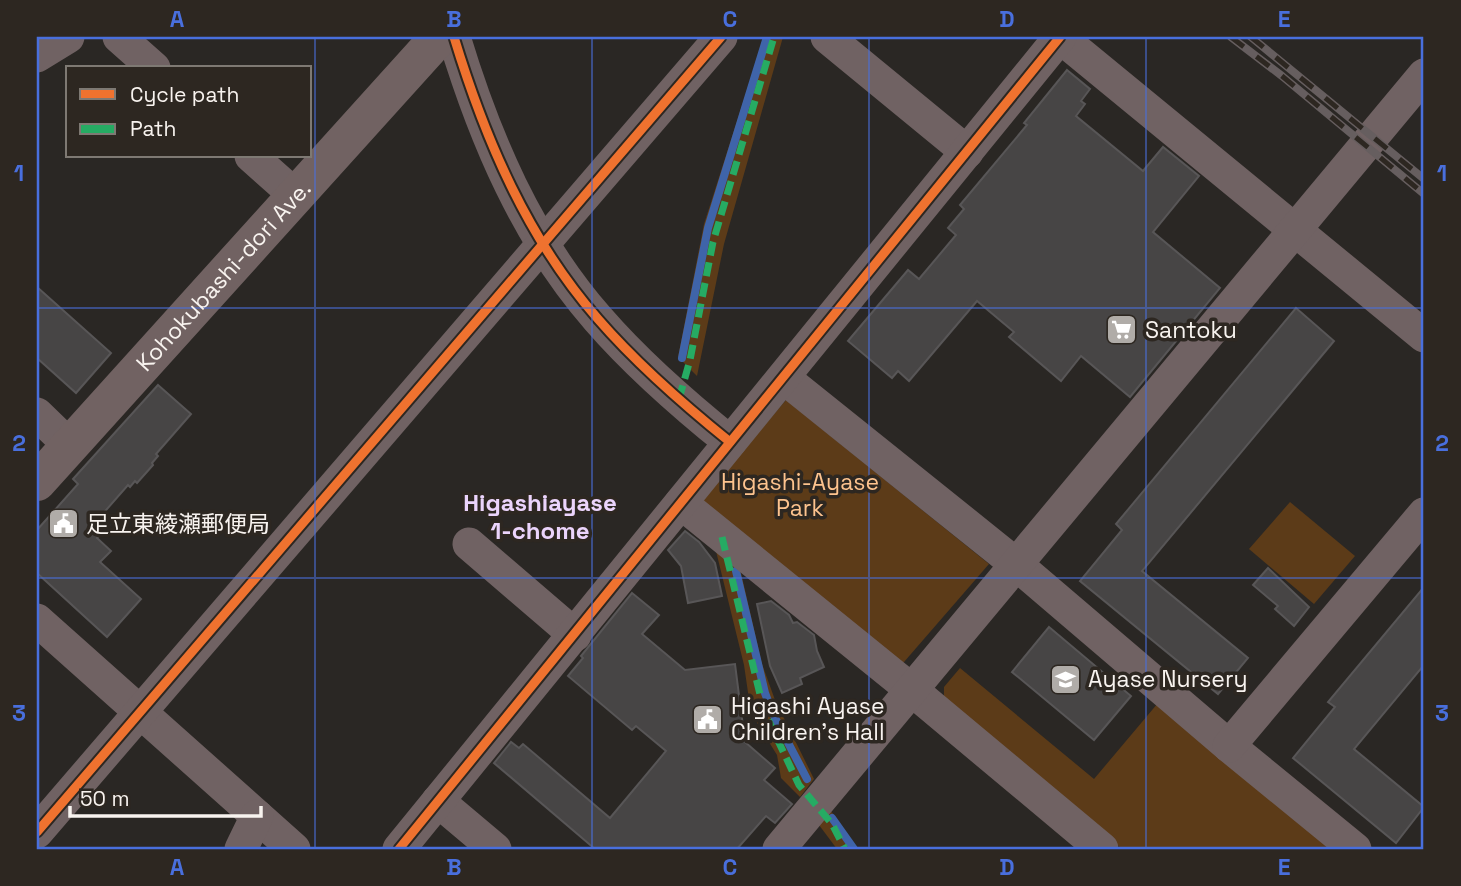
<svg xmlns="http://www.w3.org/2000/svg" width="1461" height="886" font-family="'Space Grotesk','Noto Sans JP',sans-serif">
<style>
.green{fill:#5c3b18}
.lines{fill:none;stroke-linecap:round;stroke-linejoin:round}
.stream{stroke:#3f64a9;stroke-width:8}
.building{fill:#474545;stroke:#585657;stroke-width:2}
.minor{stroke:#706263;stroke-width:33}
.major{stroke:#716262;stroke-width:38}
.rail-casing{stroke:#665e5f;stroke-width:8}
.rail{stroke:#2d2721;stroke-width:5;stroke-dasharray:16;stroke-linecap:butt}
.quiet{stroke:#26ab63;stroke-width:7;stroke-dasharray:14 7;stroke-linecap:butt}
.cycleway-casing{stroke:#2d2721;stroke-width:13}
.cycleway{stroke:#ef722f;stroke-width:9}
.grid{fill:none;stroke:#496fdd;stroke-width:2;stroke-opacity:0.55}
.labels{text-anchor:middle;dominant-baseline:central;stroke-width:7;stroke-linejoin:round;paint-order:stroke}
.street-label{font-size:23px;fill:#f8f3ef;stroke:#2d2721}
.poi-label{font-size:23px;fill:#f8f3ef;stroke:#2d2721;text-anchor:start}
.park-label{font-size:23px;fill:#fdc38e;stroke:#2d2721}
.neighbourhood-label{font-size:24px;font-weight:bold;fill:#ebd4fc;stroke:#2d2721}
.neatline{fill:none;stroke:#496fdd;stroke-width:2.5}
.grid-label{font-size:23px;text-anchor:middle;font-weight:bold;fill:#496fdd}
</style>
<rect width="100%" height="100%" fill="#2a2724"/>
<g class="green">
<path d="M764,37H783L724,244L697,376L678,357L704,224Z"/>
<path d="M786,400L989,564L904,662H895L703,511L702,498Z"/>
<path d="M1290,502L1355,556L1314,604L1249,549Z"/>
<path d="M714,543L739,564L762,664L775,700L814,779L800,797L781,778L777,755L751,713L744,665Z"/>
<path d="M960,668L1094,779L1158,703L1335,849H1122L944,698V687Z"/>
<path d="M831,811L855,846L856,849H837L819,825Z"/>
</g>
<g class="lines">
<g class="stream">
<path d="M682,358L708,228L767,37"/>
<path d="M736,571L765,693L772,712L807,779"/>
<path d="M832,818L854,849"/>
</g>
</g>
<g class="building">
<path d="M1067,70L1090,89L1081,101L1085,104L1076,116L1143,171L1163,147L1199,176L1153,232L1220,288L1130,397L1081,356L1061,381L1009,337L1014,332L977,301L909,381L898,371L892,378L848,341L908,270L919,279L956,235L948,228L964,209L960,205L1027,125L1024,123Z"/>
<path d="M37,287L111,353L76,393L37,358Z"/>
<path d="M1296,308L1334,341L1142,571L1248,658L1218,694L1080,581L1122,530L1116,524Z"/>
<path d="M158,385L191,414L156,454L158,456L152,463L153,465L137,483L135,481L130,487L128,485L100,517L109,525L97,538L111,551L100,562L141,599L107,637L37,573V530L78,484L73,479Z"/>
<path d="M685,531L699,542L715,563L722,596L688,603L681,566L668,550Z"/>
<path d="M1268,568L1309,607L1294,626L1275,609L1278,606L1253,585Z"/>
<path d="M1424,587V665L1354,749L1424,807L1396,843L1293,758L1335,707L1328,702Z"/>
<path d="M632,593L659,615L642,634L685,670L735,664L745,742L775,768L764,780L792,804L775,823L766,816L737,849H595L494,763L511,742L519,748L523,744L610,818L666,751L636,726L632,730L568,676L583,658L581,656Z"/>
<path d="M771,601L789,615L793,623L797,622L814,635L817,651L824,667L800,678L802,684L782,693L770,666L757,604Z"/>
<path d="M1049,627L1131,696L1094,740L1012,672Z"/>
</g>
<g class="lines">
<g class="minor">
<path d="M119,37L154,68"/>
<path d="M454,37C485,139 527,238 598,319C637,364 684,405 730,442"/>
<path d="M827,37L967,152"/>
<path d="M1060,37L1424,336"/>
<path d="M37,56L68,37"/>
<path d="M251,156L296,196"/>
<path d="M784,378L1017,565L1229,746L1355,849"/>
<path d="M37,414L70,446"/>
<path d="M681,503L913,691L1102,849"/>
<path d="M469,544L575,635"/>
<path d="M37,620L294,849"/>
<path d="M1229,746L1424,514"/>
<path d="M438,801L495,849"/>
<path d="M37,832L721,37"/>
<path d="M241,849L257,816"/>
<path d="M399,849L1060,37"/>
<path d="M779,849L1424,75"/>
</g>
<path class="major" id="s1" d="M37,482L439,37"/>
<defs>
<g id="rail">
<path d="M1231,37L1282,76L1424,194"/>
<path d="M1251,37L1424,179"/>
</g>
</defs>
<use href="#rail" class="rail-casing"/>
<use href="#rail" class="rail"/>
<g class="quiet">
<path d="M679,399L690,360L713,242L774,37"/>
<path d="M722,537L764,711L799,785L832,824L845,849"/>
</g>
<defs>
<g id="cycleway">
<path d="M454,37C485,139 527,238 598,319C637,364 684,405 730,442"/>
<path d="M37,832L721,37"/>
<path d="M399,849L1060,37"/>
</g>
</defs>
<use href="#cycleway" class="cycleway-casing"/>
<use href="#cycleway" class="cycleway"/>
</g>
<path class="grid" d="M315,37V849M592,37V849M869,37V849M1146,37V849M37,308H1424M37,578H1424"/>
<defs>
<symbol id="supermarket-square" viewBox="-11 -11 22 22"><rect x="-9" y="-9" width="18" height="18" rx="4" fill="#b0aca8" stroke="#2d2721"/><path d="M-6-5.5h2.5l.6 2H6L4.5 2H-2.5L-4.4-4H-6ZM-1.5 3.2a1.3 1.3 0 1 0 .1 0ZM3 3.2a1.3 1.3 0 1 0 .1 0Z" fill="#fff"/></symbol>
<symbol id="civic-square" viewBox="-11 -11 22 22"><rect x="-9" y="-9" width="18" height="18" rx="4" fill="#b0aca8" stroke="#2d2721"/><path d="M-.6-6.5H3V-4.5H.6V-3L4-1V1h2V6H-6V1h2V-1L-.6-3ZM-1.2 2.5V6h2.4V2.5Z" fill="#fff"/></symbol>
<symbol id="school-square" viewBox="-11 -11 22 22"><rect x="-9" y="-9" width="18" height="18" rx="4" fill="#b0aca8" stroke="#2d2721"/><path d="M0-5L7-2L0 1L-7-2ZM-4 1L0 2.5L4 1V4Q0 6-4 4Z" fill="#fff"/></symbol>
</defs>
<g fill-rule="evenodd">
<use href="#supermarket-square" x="1104" y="312" width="35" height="35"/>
<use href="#civic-square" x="46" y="506" width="35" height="35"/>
<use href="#school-square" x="1048" y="662" width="35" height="35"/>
<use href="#civic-square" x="690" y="702" width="35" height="35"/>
</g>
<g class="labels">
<g class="street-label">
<text stroke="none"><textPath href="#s1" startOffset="278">Kohokubashi-dori Ave.</textPath></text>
</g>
<g class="poi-label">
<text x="1145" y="330">Santoku</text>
<text x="86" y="524">足立東綾瀬郵便局</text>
<text x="1088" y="679">Ayase Nursery</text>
<text x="731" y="706">Higashi Ayase<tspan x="731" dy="26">Children's Hall</tspan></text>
</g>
<g class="park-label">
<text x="800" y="482">Higashi-Ayase<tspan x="800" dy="26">Park</tspan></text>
</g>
<g class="neighbourhood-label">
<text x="540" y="502">Higashiayase<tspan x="540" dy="28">1-chome</tspan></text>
</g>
</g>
<rect width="1461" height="886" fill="none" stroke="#2d2721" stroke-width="77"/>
<rect x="66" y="66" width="245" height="91" fill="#2d2721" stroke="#7e7973" stroke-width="2"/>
<rect x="80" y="89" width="35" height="10" fill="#ef722f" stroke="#7e7973" stroke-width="2"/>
<text x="130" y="102" font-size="21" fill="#f8f3ef">Cycle path</text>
<rect x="80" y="124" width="35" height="10" fill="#26ab63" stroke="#7e7973" stroke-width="2"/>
<text x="130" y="136" font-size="21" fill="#f8f3ef">Path</text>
<path d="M70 806v10h191v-10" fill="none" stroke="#f8f3ef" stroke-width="3.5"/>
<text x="80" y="806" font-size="21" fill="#f8f3ef" stroke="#2d2721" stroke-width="5" paint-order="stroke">50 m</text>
<rect x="38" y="38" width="1384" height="810" class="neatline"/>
<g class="grid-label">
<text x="177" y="27">A</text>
<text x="454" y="27">B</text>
<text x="730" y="27">C</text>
<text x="1007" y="27">D</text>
<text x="1284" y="27">E</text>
<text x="19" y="181">1</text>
<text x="1442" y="181">1</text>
<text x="19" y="451">2</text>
<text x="1442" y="451">2</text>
<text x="19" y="721">3</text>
<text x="1442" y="721">3</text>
<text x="177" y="875">A</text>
<text x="454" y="875">B</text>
<text x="730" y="875">C</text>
<text x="1007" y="875">D</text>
<text x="1284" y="875">E</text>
</g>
</svg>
